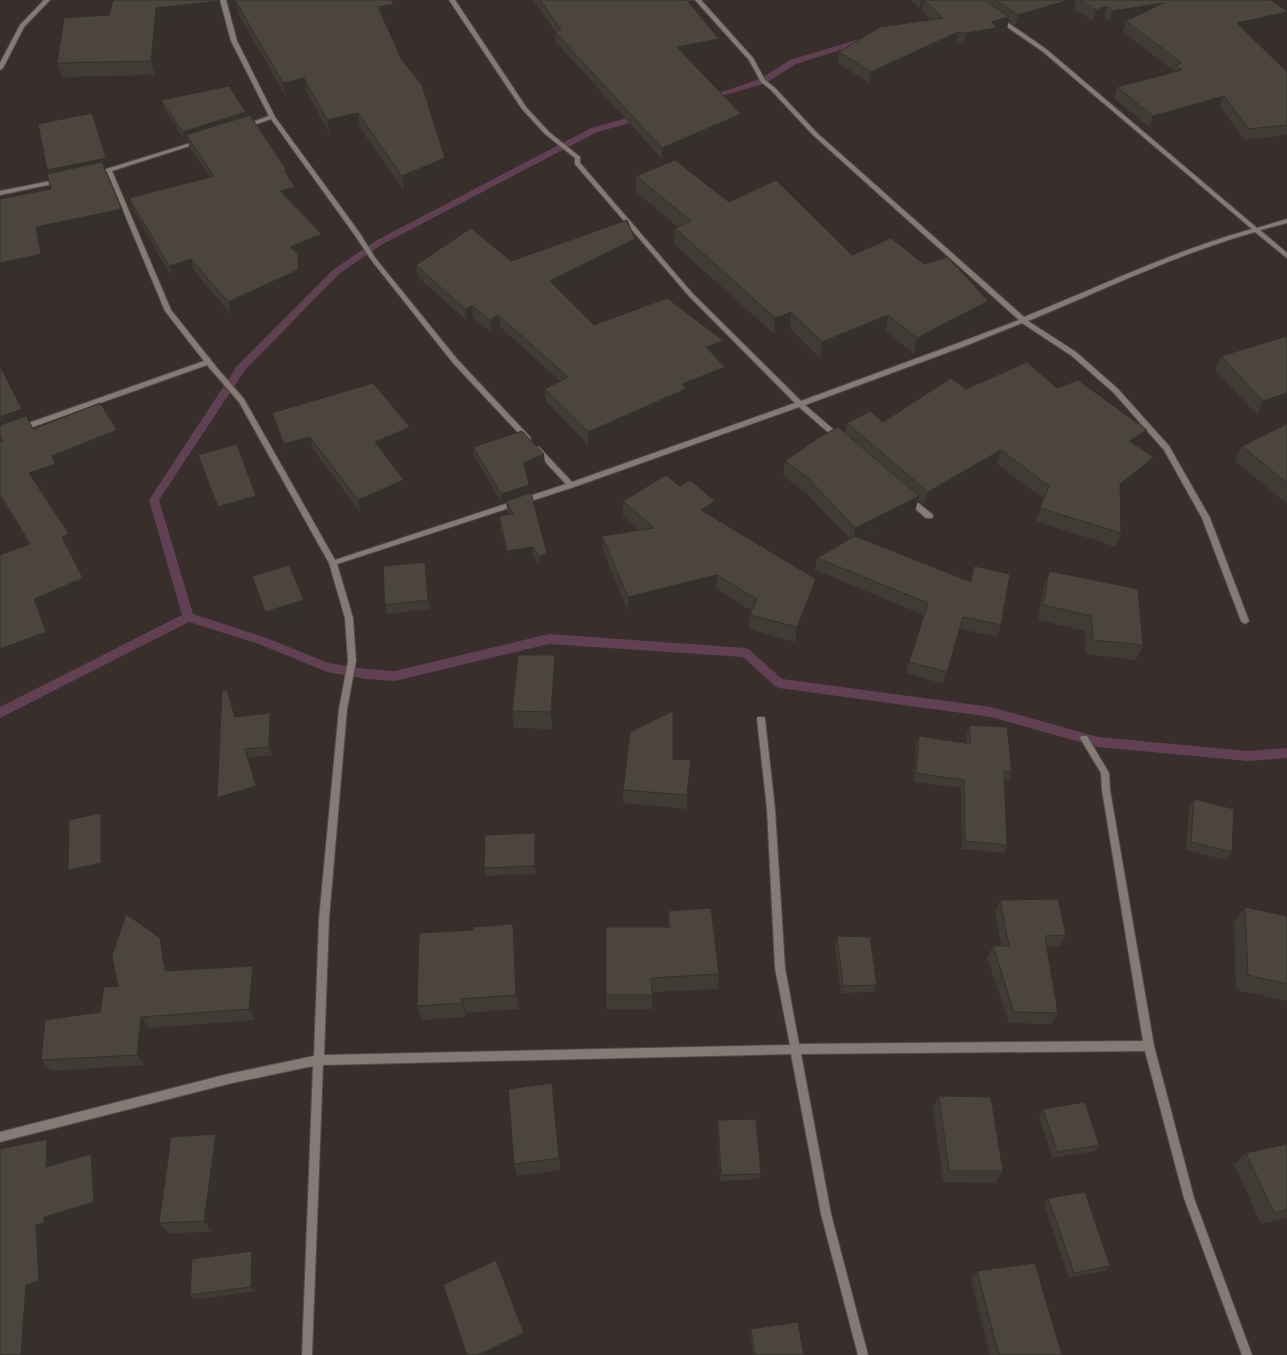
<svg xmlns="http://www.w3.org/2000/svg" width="1287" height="1355" font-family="Manrope,sans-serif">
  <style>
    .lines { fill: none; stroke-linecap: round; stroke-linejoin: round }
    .stream { fill: #624053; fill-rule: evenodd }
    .minor-casing { stroke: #544c49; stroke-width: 2 }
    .minor { fill: #857a75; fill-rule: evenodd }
    .wall { fill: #413b35 }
    .shaded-wall { fill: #35302b }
    .building { fill: #4c453e; stroke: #35302b }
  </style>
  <rect width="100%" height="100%" fill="#382e2b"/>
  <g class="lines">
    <g class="stream">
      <path d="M867,37L874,39L796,64L766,83L708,100L704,98L760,79L790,60Z"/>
      <path d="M642,114L645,115V119L597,132L383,244L340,273L245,370L159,500L193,614L267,638L328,663L366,669L395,671L549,634L746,648L750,650L782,679L991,707L1098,737L1248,751L1287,748V758L1248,761L1098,747L991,717L779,688L775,686L743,657L549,644L395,681L366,679L327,672L259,644L189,622L0,718V707L182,615L149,500L237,366L334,269L377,240L591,128Z"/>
    </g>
    <defs>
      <g id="minor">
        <path d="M44,0H50L24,27L3,68L0,70V63L20,25Z"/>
        <path d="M220,0H226L237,41L275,117L359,232L376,259L457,359L530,437L531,439L530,441H526L453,363L372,261L354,234L271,119L248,127H244V125L269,116L231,41Z"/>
        <path d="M449,0H455L526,107L549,132L580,157V163L693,294L801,401L961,342L1019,320L813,135L771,90L761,82L749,60L695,0H701L753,58L765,80L775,88L817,133L1024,317C1099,287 1173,251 1252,229L1042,51L997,20V18H1001L1046,49L1257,228L1287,219V223L1260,230L1287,253V258L1255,232C1177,254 1103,290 1028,321L1076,352L1118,389L1169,446L1210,518L1249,621L1245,624L1241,621L1202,518L1164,450L1114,393L1072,356L1022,323L965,346L805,405L841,436L842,438L841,440H837L799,407L574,487L337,564L353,618L356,661L347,709L329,919L324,1055L790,1045L775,968L767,809L757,719L758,717H764L765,719L775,809L785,968L799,1044L1143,1041L1102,790L1101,773L1080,738L1081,736H1087L1109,773L1110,790L1154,1046L1194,1198L1252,1355H1242L1184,1198L1145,1051L801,1054L831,1214L868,1355H858L821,1214L791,1054L323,1065L312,1355H302L313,1066L228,1084L0,1142V1132L228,1074L314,1056L319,919L339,709L348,661L345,618L329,563L239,402L207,365L24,430H22L19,428L20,426L204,361L165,311L107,172H103V170L197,141L202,142L112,171L171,310L218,369L244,399L335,560L566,484L535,451L533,449L535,447H539L572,482L795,403L689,296L575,164V158L545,134L522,109Z"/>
        <path d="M60,179L63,181L62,182L0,195V191Z"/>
        <path d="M908,495L932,514L933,516L932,518H926L905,500L904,498L905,496Z"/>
      </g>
    </defs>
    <use href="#minor" class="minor-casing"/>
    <use href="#minor" class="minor"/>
  </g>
  <g class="wall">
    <path d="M219,0L222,15L160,22L155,75L62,77L57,63L109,15Z"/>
    <path d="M227,0H391L394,4L396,18L384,20L445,158L447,173L404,191L360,128L330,135L307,92L286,97L238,13H231Z"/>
    <path d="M533,0H694V1H688L719,39L718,50L686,56L741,124L662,159L555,41V31Z"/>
    <path d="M910,0H1270L1287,11V17L1285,23L1245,31L1287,72V135L1245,140L1220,107L1149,127L1114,98L1117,87L1174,72V71L1123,32L1126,21L1131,18L1109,22L1104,17L1093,21L1074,9L1015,26L1009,21L1007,28L997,31L995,39L964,44L956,43L869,83L838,63L839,52L931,19L922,11V9H920Z"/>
    <path d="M161,100L246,112L247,115L288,175L298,199L290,201L324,246L298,257L300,266V282L231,315L195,272L173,279L133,210L129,198L210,177L189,147L188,141L186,142L164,109Z"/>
    <path d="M636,176L729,202L852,255L924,264L988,301L985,317L914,354L886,331L820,358L790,328L774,334L674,244L675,228L678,227L636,192Z"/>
    <path d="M635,239V251L558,289L594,325L723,353L714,356L724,380L686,395V401L588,445L546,401L545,389L560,381L500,327L491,332L473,318L467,321L418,277L416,265L511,261Z"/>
    <path d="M1221,356L1287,405L1257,415L1215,370Z"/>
    <path d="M1057,388L1141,444L1138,446L1154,457L1149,471L1120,493L1121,533L1116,547L1036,521L1044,499L997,464L924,505L918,500L915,511L860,539L970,582L974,566L1001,625L998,637L960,629L943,684L906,673L909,662L924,615L815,570L817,558L850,539L805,492L783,476L785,461L845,433L847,423L883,422L966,389Z"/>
    <path d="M272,413L410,427L412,439L382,452L406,491L360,512L313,449L287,456L276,425Z"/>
    <path d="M26,416L33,429L117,430L121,442L58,467L61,475L36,484L69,534L74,545L68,548L88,589L40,610L52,643L0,662L29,544L0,496V442L3,441Z"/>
    <path d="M1287,424V504L1235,461L1242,446Z"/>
    <path d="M473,447L545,464L526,472L529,485L530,493L547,553L548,562L540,566L533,556L508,560L500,526L499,516L509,515L507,510L506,502L502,503L474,456Z"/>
    <path d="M623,501L714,516L713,517L813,593L795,642L749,629L750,615L752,611L716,589L628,612L603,551L602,536L639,530L623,516Z"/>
    <path d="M427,571L430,609L387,614L385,605Z"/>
    <path d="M1049,571L1143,645L1136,660L1086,654L1085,631L1038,620L1044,586Z"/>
    <path d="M557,673L552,729L514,728L512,711Z"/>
    <path d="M227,690L231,699L236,717L273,722L272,755L249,758L260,795L221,807Z"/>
    <path d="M969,725L1012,772L1009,780H1004L1007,845L1004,853L962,849L961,788L914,782L916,744L919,736L967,743L966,733Z"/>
    <path d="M673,759L691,760L687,809L623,803V790Z"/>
    <path d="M1194,799L1232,852L1226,860L1186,850L1189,807Z"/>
    <path d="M535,833L536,842V874L486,876L484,868Z"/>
    <path d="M1000,900L1066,935L1060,947H1047L1058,1013L1051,1024L1009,1023L987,958L993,946H1001L995,912Z"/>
    <path d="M1245,907L1287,916V1001L1236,990L1234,922Z"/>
    <path d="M668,911L719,974L718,989L652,992V1009H606V995L668,927Z"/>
    <path d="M473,930L516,938L519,1009L466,1013V1017L422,1020L417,1006Z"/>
    <path d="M837,936L877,985L874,992L841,993L835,944Z"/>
    <path d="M167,950L171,971L259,978L256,1020L149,1028L145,1065L51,1071L41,1060L100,1012L118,986Z"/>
    <path d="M552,1083L561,1170L517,1176L514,1164Z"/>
    <path d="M939,1096L1003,1171L996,1183L943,1182L933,1108Z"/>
    <path d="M1043,1109L1099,1145L1095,1151L1052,1158L1039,1115Z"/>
    <path d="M718,1120L761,1174L760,1179L720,1181L717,1126Z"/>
    <path d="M1287,1144V1218L1261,1224L1234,1164L1246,1153Z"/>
    <path d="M225,1146L213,1232L169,1233L159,1223Z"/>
    <path d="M1048,1198L1110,1266L1105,1271L1069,1278L1044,1204Z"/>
    <path d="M257,1256L256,1291L195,1300L190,1295Z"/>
    <path d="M977,1271L1062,1355H990L971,1279Z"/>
    <path d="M751,1329L804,1355H753L750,1333Z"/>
  </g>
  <g class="shaded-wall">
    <path d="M219,0L222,15L160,22L155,75L151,61L156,8Z"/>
    <path d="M228,0H235L238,13H231Z"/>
    <path d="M921,0H928H924L922,9H920Z"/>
    <path d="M1069,0H1076L1074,9L1015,26L1018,15Z"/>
    <path d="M1164,3L1160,14L1109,22L1112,11Z"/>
    <path d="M394,4L396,18L380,21L378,7Z"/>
    <path d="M1107,6L1104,17L1093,21L1096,10Z"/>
    <path d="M1287,12V17L1285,23L1233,34L1237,23Z"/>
    <path d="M1009,17L1007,28L997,31L995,39L964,44L966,33L992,22Z"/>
    <path d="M958,32L956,43L869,83L871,72Z"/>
    <path d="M719,39L718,50L677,58V47Z"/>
    <path d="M304,78L307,92L286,97L283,83Z"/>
    <path d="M1224,96L1220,107L1149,127L1153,116Z"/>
    <path d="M246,112L249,121L186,135L188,141L186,142L183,132Z"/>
    <path d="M92,113L109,167L50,179L47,170Z"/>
    <path d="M358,113L360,128L330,135L327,120Z"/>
    <path d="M741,114V124L662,159V148Z"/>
    <path d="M445,158L447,173L404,191L402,176Z"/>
    <path d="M295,187L298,199L283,203L280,191Z"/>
    <path d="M122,209L126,220L40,239L46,266L1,275L4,286L0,287V263L36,227Z"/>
    <path d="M322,234L324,246L298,257L300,266V282L231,315L228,302L290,247Z"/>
    <path d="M635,239V251L551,293L550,281Z"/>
    <path d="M191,259L195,272L173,279L169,266Z"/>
    <path d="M988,301L985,317L914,354L917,338Z"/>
    <path d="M472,306L473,318L467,321L465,309Z"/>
    <path d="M791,312L790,328L774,334L775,318Z"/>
    <path d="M498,315L500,327L491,332L490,320Z"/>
    <path d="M888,315L886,331L820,358L822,342Z"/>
    <path d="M0,326L6,347L0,348Z"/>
    <path d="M724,341L723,353L705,360L706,347Z"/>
    <path d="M725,367L724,380L686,395V401L588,445V432L682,384Z"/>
    <path d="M1287,393V405L1257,415L1263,401Z"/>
    <path d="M22,409L28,421L0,430V417Z"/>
    <path d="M410,427L412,439L377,454L375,442Z"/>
    <path d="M117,430L121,442L58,467L61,475L34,484L29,473L52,456Z"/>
    <path d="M1147,430L1141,444L1124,454L1129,441Z"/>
    <path d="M310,437L313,449L287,456L284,444Z"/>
    <path d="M1001,450L997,464L924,505L928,492Z"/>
    <path d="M544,454L545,464L524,473V463Z"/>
    <path d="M1154,457L1149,471L1114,498L1120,484Z"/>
    <path d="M404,480L406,491L360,512L358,500Z"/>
    <path d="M529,485L530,494L502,503L501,494Z"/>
    <path d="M256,496L259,506L222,517L218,507Z"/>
    <path d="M919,496L915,511L853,542L855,528Z"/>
    <path d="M715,501L714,516L700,525L701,510Z"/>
    <path d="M69,534L74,545L68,548L62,537Z"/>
    <path d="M533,547V556L508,560L507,551Z"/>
    <path d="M547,553L548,562L540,566L539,557Z"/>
    <path d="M425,562L427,571L430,609L428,600Z"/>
    <path d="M717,575L716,589L628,612V597Z"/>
    <path d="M83,578L88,589L40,610L52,643L0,662V649L34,599Z"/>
    <path d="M816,579L813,593L795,642L797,627Z"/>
    <path d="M304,600L309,618L271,630L265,612Z"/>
    <path d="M555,655L557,673L552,729L551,712Z"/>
    <path d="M227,690L231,699L239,726L235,717Z"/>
    <path d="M270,713L273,722L272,755L269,747Z"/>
    <path d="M245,749L249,758L260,795L221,807L217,798Z"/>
    <path d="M691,760L690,774L687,809V795Z"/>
    <path d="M101,813L106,822V871L73,878L68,870Z"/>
    <path d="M535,833L536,842V874L535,866Z"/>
    <path d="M0,916L3,928L0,929Z"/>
    <path d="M513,924L516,938L519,1009L516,995Z"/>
    <path d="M160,938L167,950L173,983L165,971Z"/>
    <path d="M253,966L259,978L256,1020L249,1009Z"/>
    <path d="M462,999L466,1013V1017L462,1003Z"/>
    <path d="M141,1017L149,1028L145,1065L137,1055Z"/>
    <path d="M552,1083L554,1096L561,1170L559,1158Z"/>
    <path d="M216,1134L225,1146L213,1232L204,1221Z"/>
    <path d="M47,1139L57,1149L56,1177L46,1167Z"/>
    <path d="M91,1154L101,1164L104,1212L55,1226L54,1232L47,1234L50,1289L37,1293L34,1355H21L26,1285L36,1225L44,1217Z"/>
    <path d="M252,1251L257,1256L256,1291L251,1287Z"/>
    <path d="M524,1333L526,1342L499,1355H478Z"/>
  </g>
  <g class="building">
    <path d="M113,0H219V1L156,8L151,61L57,63L64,18L109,15Z"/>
    <path d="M235,0H391L394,4L378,7L402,60L422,85L445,158L402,176L358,113L327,120L304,78L283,83Z"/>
    <path d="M540,0H687L719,39L677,47L741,114L662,148L554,31L561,30Z"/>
    <path d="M924,0H985L1009,17L992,22L997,28L966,33L958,32L871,72L839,52L880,27L943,18Z"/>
    <path d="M996,0H1069L1018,15Z"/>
    <path d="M1080,0H1270L1287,11V12L1237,23L1287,72V125L1249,129L1224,96L1153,116L1117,87L1182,70L1176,65L1182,63L1126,21L1164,3L1112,11L1107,6L1096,10Z"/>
    <path d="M229,86L246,112L183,132L161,100Z"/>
    <path d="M92,113L106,158L47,170L38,124Z"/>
    <path d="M250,115L286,169L284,170L295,187L280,191L322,234L290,247L298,254V270L228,302L191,259L169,266L129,198L214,176L186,135Z"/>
    <path d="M675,160L729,202L776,180L852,255L891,238L924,264L948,257L988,301L917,338L888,315L822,342L791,312L775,318L675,228L691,221L636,176Z"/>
    <path d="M102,162L122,209L36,227L41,254L0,263V199L51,189L47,174Z"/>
    <path d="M627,220L635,239L550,281L594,325L667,298L724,341L706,347L725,367L682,384L686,389L588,432L545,389L568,377L498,315L490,320L472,306L465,309L416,265L471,228L511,261Z"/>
    <path d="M1287,336V393L1263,401L1221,356Z"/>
    <path d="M1027,362L1057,388L1078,380L1147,430L1129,441L1154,457L1120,484L1121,533L1040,508L1049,486L1001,450L928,492L847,423L870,411L883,422L951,378L966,389Z"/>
    <path d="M0,366L22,409L0,417Z"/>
    <path d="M373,383L410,427L375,442L404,480L358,500L310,437L284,444L272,413Z"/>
    <path d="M100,403L117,430L52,456L55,464L29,473L69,534L62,537L83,578L34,599L46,632L0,649V555L30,544L0,494V442L3,441L0,436V425L26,416L33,429Z"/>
    <path d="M1287,424V483L1242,446Z"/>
    <path d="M838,427L919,496L855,528L807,477L785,461L818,438Z"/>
    <path d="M522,431L544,454L524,463L529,485L501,494L473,447Z"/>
    <path d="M237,444L256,496L218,507L198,455Z"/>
    <path d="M666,475L680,486L690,480L715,501L701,510L816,579L797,627L750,615L757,599L717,575L628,597L602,536L654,528L623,501Z"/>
    <path d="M531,493L547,553L539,557L533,547L507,551L499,516L513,514L506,501Z"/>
    <path d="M855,536L971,582L974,566L1010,574L1001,625L963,617L947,672L909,662L928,603L817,558Z"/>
    <path d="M425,562L428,600L385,605L383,566Z"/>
    <path d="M289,565L304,600L265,612L252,576Z"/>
    <path d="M1049,571L1138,589L1143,645L1093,640L1091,616L1043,605Z"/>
    <path d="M518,655H555L551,712L512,711Z"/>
    <path d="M227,690L235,717L270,713L269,747L245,749L256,786L217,798L222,691Z"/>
    <path d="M673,711V759L691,760L687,795L623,790L630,732Z"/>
    <path d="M969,725L1007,727L1012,772L1004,771L1007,845L965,841L964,780L916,773L919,736L971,744Z"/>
    <path d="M1194,799L1234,809L1232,852L1191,842Z"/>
    <path d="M101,813V863L68,870L69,820Z"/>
    <path d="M535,833V866L484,868L485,835Z"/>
    <path d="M1058,899L1066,935L1045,936L1058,1013L1014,1012L993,946H1009L1000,900Z"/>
    <path d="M1245,907L1287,916V984L1248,975Z"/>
    <path d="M711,908L719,974L652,978V995H606V927H670L668,911Z"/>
    <path d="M126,914L160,938L165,971L253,966L249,1009L141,1017L137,1055L41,1060L45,1020L100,1012L104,987L118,986L112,956Z"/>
    <path d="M513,924L516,995L462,999V1003L417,1006L419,933L473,930V927Z"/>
    <path d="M837,936L870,937L877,985L843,986Z"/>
    <path d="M552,1083L559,1158L514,1164L508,1089Z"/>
    <path d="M939,1096L991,1097L1003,1171H949Z"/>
    <path d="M1085,1102L1099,1145L1057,1152L1043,1109Z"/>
    <path d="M756,1119L761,1174L721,1175L718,1120Z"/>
    <path d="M216,1134L204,1221L159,1223L171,1137Z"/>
    <path d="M47,1139L46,1167L91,1154L94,1202L44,1217V1223L36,1225L39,1281L26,1285L21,1355H0V1149Z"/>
    <path d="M1287,1144V1210L1274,1213L1246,1153Z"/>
    <path d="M1085,1192L1110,1266L1074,1273L1048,1198Z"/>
    <path d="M252,1251L251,1287L190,1295L192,1259Z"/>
    <path d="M496,1260L524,1333L478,1355H467L443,1285Z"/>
    <path d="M1035,1263L1062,1355H999L977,1271Z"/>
    <path d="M798,1322L804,1355H755L751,1329Z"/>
  </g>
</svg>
